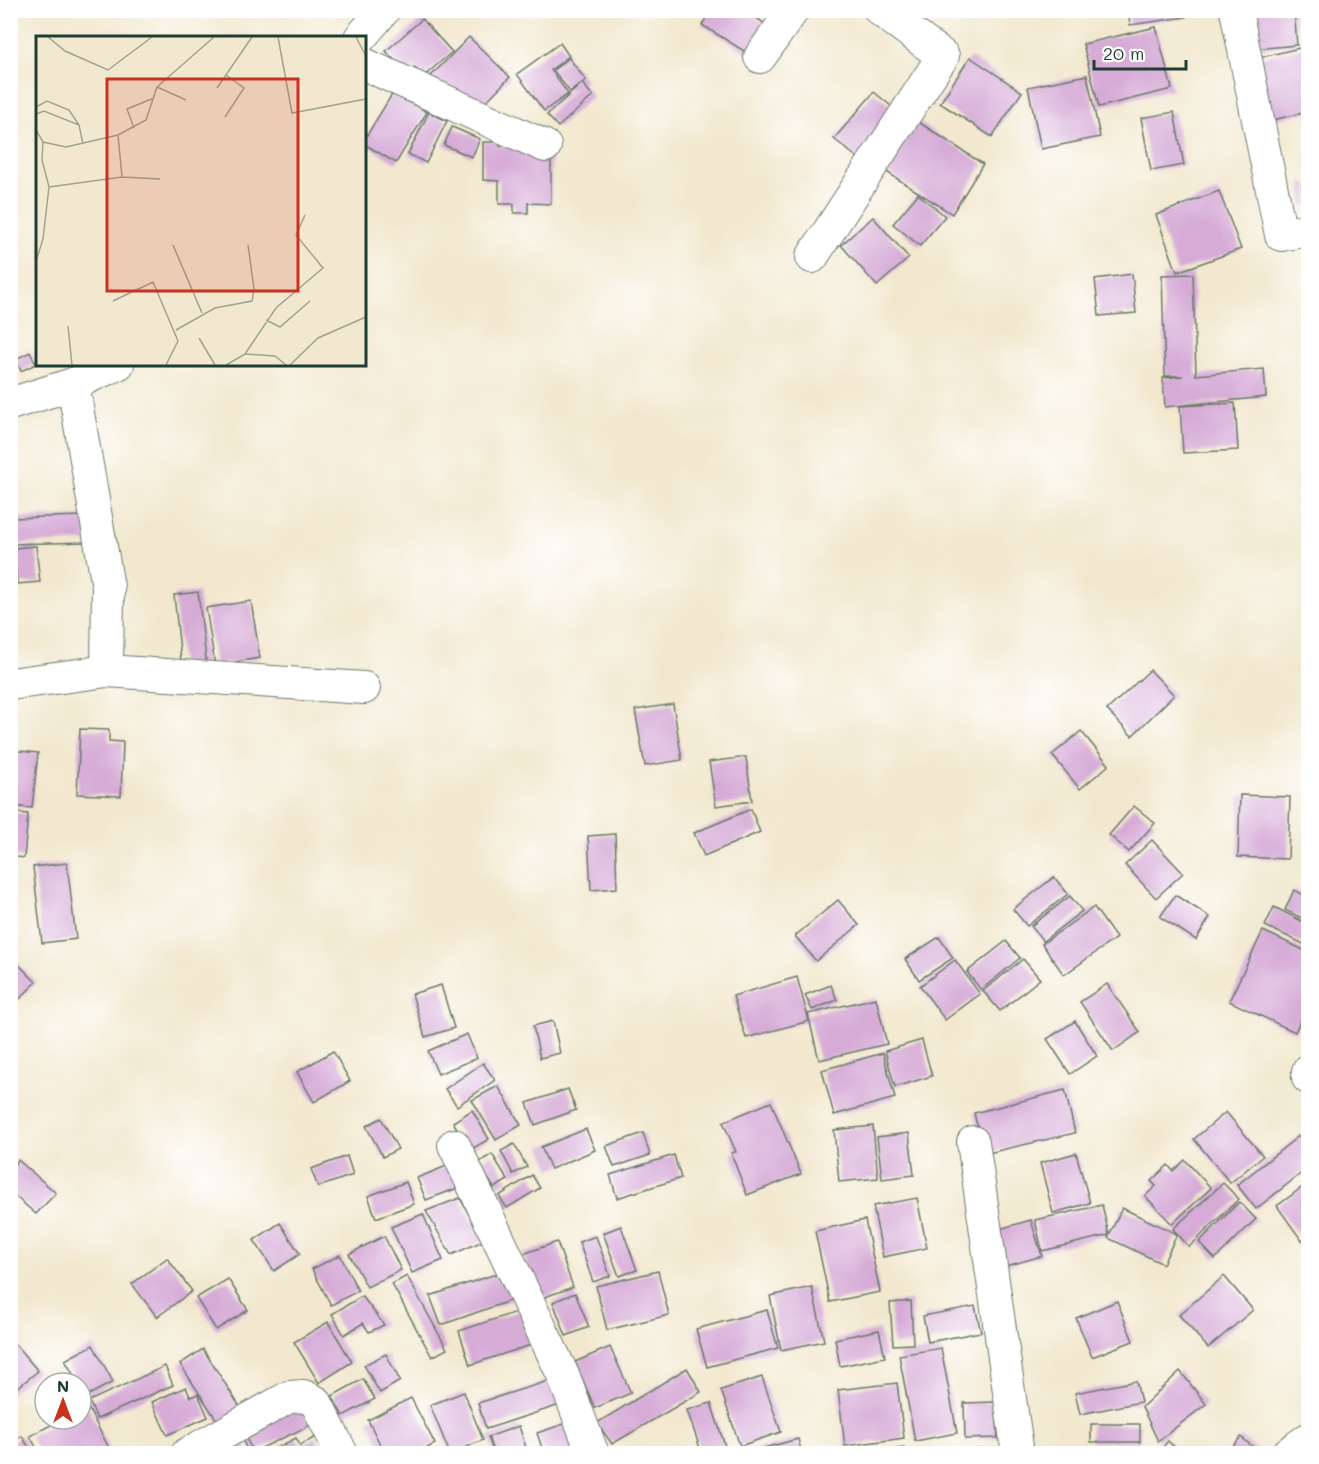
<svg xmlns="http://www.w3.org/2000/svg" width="1319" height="1464" font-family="Mali,sans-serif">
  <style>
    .building { fill: #d6acd7 }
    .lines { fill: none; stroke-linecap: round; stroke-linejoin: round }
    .minor-casing { stroke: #69796a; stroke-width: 34 }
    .minor { stroke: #fff; stroke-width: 32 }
    .inset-road { fill: none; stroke: #9ea491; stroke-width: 1.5 }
    .view { fill: #c8321e; fill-opacity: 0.15; stroke: #c8321e; stroke-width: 3 }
    .inset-edge { fill: none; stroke: #1f3d34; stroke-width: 3 }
  </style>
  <rect width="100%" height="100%" fill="#fff"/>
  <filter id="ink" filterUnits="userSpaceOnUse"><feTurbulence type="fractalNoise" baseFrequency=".0167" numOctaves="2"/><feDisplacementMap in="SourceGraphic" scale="12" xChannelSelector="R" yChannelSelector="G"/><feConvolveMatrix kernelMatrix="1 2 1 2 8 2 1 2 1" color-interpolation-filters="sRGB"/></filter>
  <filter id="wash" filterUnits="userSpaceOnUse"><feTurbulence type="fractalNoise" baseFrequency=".008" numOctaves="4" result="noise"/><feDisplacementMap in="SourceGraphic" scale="24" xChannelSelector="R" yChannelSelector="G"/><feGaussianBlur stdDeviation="1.35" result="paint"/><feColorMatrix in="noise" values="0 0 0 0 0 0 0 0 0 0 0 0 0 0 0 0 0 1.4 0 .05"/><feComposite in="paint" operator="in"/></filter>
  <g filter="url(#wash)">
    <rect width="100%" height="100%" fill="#f2e8cf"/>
    <g id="blocks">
      <g class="building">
        <path d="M711,10H744L770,27L752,56L702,25Z"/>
        <path d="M1128,10H1186V17L1130,25Z"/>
        <path d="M1241,10H1294L1297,45L1245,50Z"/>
        <path d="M422,19L452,52L423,77L414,67L406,73L386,51Z"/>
        <path d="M1156,27L1172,89L1099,107L1083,44Z"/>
        <path d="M469,37L510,77L468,120L427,80Z"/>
        <path d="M560,43L569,56L551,70L568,94L544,111L517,74Z"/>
        <path d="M1308,46V112L1268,121L1254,59Z"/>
        <path d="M970,57L1022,92L992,137L940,103Z"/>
        <path d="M569,58L586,80L570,92L553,70Z"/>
        <path d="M1087,75L1100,137L1041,149L1028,87Z"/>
        <path d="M582,83L593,96L558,127L547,115Z"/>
        <path d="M394,91L427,112L396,163L364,144V140Z"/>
        <path d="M874,92L908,120L869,167L834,139Z"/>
        <path d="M429,112L447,121L426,163L408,154Z"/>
        <path d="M1174,112L1184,165L1151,171L1141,118Z"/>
        <path d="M917,121L983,164L952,214L885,171Z"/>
        <path d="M452,127L480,139L472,157L444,145Z"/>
        <path d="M483,142H500V146L551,147V204L528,203V213H514V204H499V181L483,180Z"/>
        <path d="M1308,183V206H1303L1302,184Z"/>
        <path d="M1219,191L1241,249L1177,272L1156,215Z"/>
        <path d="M918,194L945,216L920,246L893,224Z"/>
        <path d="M873,217L909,258L877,286L841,245Z"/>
        <path d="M1132,274L1136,313L1099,316L1095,279Z"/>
        <path d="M1193,274L1196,375L1264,369L1266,397L1165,407L1163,378L1183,376H1165L1162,275Z"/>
        <path d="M30,352L36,364L21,371L16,359Z"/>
        <path d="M1235,403L1238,450L1183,453L1180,406Z"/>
        <path d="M86,516L87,542L11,544L10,518Z"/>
        <path d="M36,546L40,582L17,584L14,548Z"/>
        <path d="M198,592L208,676L183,679L174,595Z"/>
        <path d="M251,601L260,658L215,665L206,608Z"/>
        <path d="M1150,670L1174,695L1132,736L1107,710Z"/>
        <path d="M673,704L682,760L645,766L635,710Z"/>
        <path d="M80,729L109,730V741L123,742L121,796L77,794Z"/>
        <path d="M1081,731L1109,765L1080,789L1052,755Z"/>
        <path d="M10,750L38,753L32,808L10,806Z"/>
        <path d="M746,757L752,801L716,806L709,762Z"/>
        <path d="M1240,795L1290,797L1288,859L1238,857Z"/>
        <path d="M1134,806L1155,823L1129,852L1109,835Z"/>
        <path d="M751,809L760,832L704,856L694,833Z"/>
        <path d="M10,812L28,814L24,858L10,856Z"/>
        <path d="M615,834L617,888L591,890L588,836Z"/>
        <path d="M1152,840L1183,873L1156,898L1125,865Z"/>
        <path d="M67,863L76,939L42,943L33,867Z"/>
        <path d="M1054,877L1068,894L1027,926L1013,909Z"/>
        <path d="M1294,890L1308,897V921L1285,910Z"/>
        <path d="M1175,895L1210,917L1196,940L1160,917Z"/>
        <path d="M1070,896L1082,911L1043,941L1031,926Z"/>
        <path d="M838,900L859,925L816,961L795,936Z"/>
        <path d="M1094,907L1116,938L1064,975L1042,944Z"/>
        <path d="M1274,907L1308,924V946L1265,926Z"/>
        <path d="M1263,931L1308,952V1004L1295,1032L1229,1001Z"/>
        <path d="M939,937L953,958L919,980L905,959Z"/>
        <path d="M1006,941L1020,958L981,990L967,972Z"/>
        <path d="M1023,959L1040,979L1000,1011L983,991Z"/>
        <path d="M955,960L980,994L945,1020L920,986Z"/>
        <path d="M16,962L36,982L16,1003L10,997V967Z"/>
        <path d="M797,977L809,1021L746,1038L733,996Z"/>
        <path d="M1107,984L1140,1032L1113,1051L1080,1002Z"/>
        <path d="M441,985L454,1028L425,1037L412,994Z"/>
        <path d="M831,985L837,1000L812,1010L805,995Z"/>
        <path d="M876,998L887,1044L819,1060L808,1014Z"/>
        <path d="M553,1021L560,1053L540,1058L533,1026Z"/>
        <path d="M1075,1021L1097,1056L1070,1074L1047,1039Z"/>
        <path d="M467,1034L477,1058L438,1074L428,1051Z"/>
        <path d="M922,1040L932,1076L895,1087L885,1051Z"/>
        <path d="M333,1051L350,1081L314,1102L297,1072Z"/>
        <path d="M883,1053L895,1098L834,1115L822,1070Z"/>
        <path d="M483,1063L495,1080L457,1106L445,1089Z"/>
        <path d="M498,1086L521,1125L496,1140L472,1100Z"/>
        <path d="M568,1089L576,1110L535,1125L527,1103Z"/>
        <path d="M1065,1090L1075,1133L984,1154L974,1113Z"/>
        <path d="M771,1102L801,1174L747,1195L731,1153L736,1152L723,1122Z"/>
        <path d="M472,1110L489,1139L470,1150L453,1122Z"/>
        <path d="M1226,1112L1263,1156L1230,1183L1194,1139Z"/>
        <path d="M381,1118L398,1149L383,1157L366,1126Z"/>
        <path d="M873,1126L878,1178L839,1182L834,1130Z"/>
        <path d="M586,1129L595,1150L551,1169L541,1147Z"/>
        <path d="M1306,1130L1308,1133V1168L1256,1209L1237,1185Z"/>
        <path d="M643,1133L650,1155L614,1167L606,1146Z"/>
        <path d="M909,1133L914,1175L882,1179L877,1137Z"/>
        <path d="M514,1144L527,1167L513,1174L501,1151Z"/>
        <path d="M1076,1153L1090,1203L1053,1213L1040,1163Z"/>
        <path d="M492,1154L508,1180L494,1188L478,1163Z"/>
        <path d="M674,1155L681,1178L617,1198L610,1175Z"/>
        <path d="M347,1156L353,1175L318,1187L311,1169Z"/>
        <path d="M18,1160L56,1193L36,1214L10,1192V1169Z"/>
        <path d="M1185,1160L1211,1188L1172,1224L1145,1196L1156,1186L1151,1181L1168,1165L1173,1171Z"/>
        <path d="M454,1163L463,1186L426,1200L417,1178Z"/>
        <path d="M532,1175L540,1188L507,1208L499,1196Z"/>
        <path d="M406,1182L414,1204L376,1218L368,1196Z"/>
        <path d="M1223,1183L1239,1199L1189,1247L1173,1229Z"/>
        <path d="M1308,1183V1236L1302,1241L1277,1206Z"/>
        <path d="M460,1198L483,1241L451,1255L426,1211Z"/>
        <path d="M917,1198L927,1248L883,1257L873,1206Z"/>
        <path d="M1239,1202L1256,1219L1215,1259L1199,1242Z"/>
        <path d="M1102,1205L1109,1235L1042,1251L1035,1220Z"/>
        <path d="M1122,1208L1177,1234L1163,1264L1108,1238Z"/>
        <path d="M423,1214L443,1260L412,1273L391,1227Z"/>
        <path d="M865,1220L880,1292L830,1302L815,1231Z"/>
        <path d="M1031,1220L1042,1256L1006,1266L996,1230Z"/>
        <path d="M280,1223L300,1254L274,1271L254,1240Z"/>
        <path d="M621,1226L637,1270L619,1276L603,1233Z"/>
        <path d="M384,1236L401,1270L367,1287L349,1254Z"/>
        <path d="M596,1236L610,1276L593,1282L579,1242Z"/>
        <path d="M557,1242L573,1287L539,1299L523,1254Z"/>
        <path d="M340,1255L358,1291L331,1305L312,1269Z"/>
        <path d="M167,1258L192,1291L157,1317L132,1284Z"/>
        <path d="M505,1271L515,1299L441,1325L430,1296Z"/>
        <path d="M658,1271L669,1315L607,1330L596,1286Z"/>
        <path d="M407,1276L447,1349L432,1357L392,1284Z"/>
        <path d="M1224,1276L1253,1310L1208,1348L1179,1315Z"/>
        <path d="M228,1279L248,1310L216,1330L196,1298Z"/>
        <path d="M812,1287L824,1341L781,1350L770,1296Z"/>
        <path d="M575,1293L589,1327L566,1336L553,1302Z"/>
        <path d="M362,1296L384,1325L369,1332L363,1323L344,1335L332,1314Z"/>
        <path d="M911,1301L913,1344L893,1345L890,1303Z"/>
        <path d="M1117,1301L1133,1341L1092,1357L1076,1318Z"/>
        <path d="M975,1306L981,1332L928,1342L923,1316Z"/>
        <path d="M522,1310L534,1344L470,1365L459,1331Z"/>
        <path d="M767,1310L778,1348L707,1367L696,1329Z"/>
        <path d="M328,1322L352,1362L319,1383L294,1342Z"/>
        <path d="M879,1330L885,1357L840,1366L835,1339Z"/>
        <path d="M13,1342L38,1371L10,1394V1344Z"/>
        <path d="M93,1345L113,1382L85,1397L81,1389V1383H78L65,1360Z"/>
        <path d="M610,1347L631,1393L595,1408L575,1362Z"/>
        <path d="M941,1348L957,1433L915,1441L899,1355Z"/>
        <path d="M203,1349L242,1410L220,1425L180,1364Z"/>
        <path d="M386,1354L400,1381L380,1393L364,1365Z"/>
        <path d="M165,1366L173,1385L97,1419L89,1401Z"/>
        <path d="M687,1368L701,1392L612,1444L597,1423Z"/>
        <path d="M1180,1371L1206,1404L1158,1441L1142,1407Z"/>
        <path d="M762,1377L781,1432L740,1446L721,1390Z"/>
        <path d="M363,1379L375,1399L343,1416L332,1396Z"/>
        <path d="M555,1379L563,1404L486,1429L478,1403Z"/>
        <path d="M1136,1381L1141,1402L1080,1414L1075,1393Z"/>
        <path d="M897,1383L904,1438L845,1446L838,1390Z"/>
        <path d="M186,1387L190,1397L198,1394L208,1417L167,1435L152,1402Z"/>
        <path d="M464,1392L483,1440L450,1454L430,1405Z"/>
        <path d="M411,1398L435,1444L416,1454H385L368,1420Z"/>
        <path d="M996,1402L998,1438L965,1439L964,1403Z"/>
        <path d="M711,1403L726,1449L712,1454H702L687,1410Z"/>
        <path d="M302,1405L311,1425L253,1452L243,1432Z"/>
        <path d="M87,1406L109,1448L98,1454H40L30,1436L62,1419H81V1409Z"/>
        <path d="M573,1421L581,1454H544L537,1433Z"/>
        <rect x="1091" y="1424" width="49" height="18"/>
        <path d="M519,1426L528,1454H494L488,1437Z"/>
        <path d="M239,1432L249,1454H227L221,1441Z"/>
        <path d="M22,1436L33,1454H10V1443Z"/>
        <path d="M316,1437L324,1454H265L296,1438L300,1445Z"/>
        <path d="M1241,1437L1261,1454H1226Z"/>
        <path d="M798,1439L802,1454H745V1453Z"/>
        <path d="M1168,1441L1182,1454H1157Z"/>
        <path d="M904,1448L905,1454H878V1452Z"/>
        <path d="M1000,1448V1454H966V1450Z"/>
        <path d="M1086,1450L1125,1451V1454H1086Z"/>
      </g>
    </g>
  </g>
  <g filter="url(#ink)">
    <use href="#blocks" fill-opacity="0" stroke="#69796a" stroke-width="1.5"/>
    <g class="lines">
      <defs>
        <g id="minor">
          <path d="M1236,10L1281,235L1308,230"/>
          <path d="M360,38L384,10"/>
          <path d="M760,57L793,10"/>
          <path d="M364,64L545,146"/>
          <path d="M812,257L943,56L880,10"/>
          <path d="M73,384L108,587L107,671"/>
          <path d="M10,404L73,384L118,364"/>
          <path d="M10,684L107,671L364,688"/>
          <path d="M1308,1071V1078"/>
          <path d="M973,1142L1018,1454"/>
          <path d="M454,1145L563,1375L593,1454"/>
          <path d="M187,1454L289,1397L304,1396L316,1402L342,1454"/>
          <path d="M1287,1454L1308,1439"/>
        </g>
      </defs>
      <use href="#minor" class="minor-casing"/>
      <use href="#minor" class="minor"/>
    </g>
  </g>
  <g transform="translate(36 36)">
    <rect width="330" height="330" fill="#f2e8cf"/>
    <path class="inset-road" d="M12,1L29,15L72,34L116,1M242,1L256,77L330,63M320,1L330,20M181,52L216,1M150,64L121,51L178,1M0,71L11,65L33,74L43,89M0,78L8,75L43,89L47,108M189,81L208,52L190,39M98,92L91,73L118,62M0,94L7,106L30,111L82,99L110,84L121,51M82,99L86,141M13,151L86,141L124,143M137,209L166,277M0,225L7,203L13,151L6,124L7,106M77,265L117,246L142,305L130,329M230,284L244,291L274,265M32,290L36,329M140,294L179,272L216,265L218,253L212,209M163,302L179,329M209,318L240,272L287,232L260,199L269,179M190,329L209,318L239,320L250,329M254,329L282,302L330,281"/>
    <path class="view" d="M71,43H262V255H71Z"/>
    <rect width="330" height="330" class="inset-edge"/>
  </g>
  <rect width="1319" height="1464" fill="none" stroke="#fff" stroke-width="36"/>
  <g transform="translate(63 1401)"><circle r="28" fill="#ffffff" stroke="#a5b1ae" stroke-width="1.5"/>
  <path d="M0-4.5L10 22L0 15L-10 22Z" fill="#c8321e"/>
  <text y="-9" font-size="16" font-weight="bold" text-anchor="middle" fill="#1f3d34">N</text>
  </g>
  <path d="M1094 60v9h92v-9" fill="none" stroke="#1f3d34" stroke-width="3"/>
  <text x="1103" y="60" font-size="18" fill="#1f3d34" stroke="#ffffff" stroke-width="4.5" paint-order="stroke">20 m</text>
</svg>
